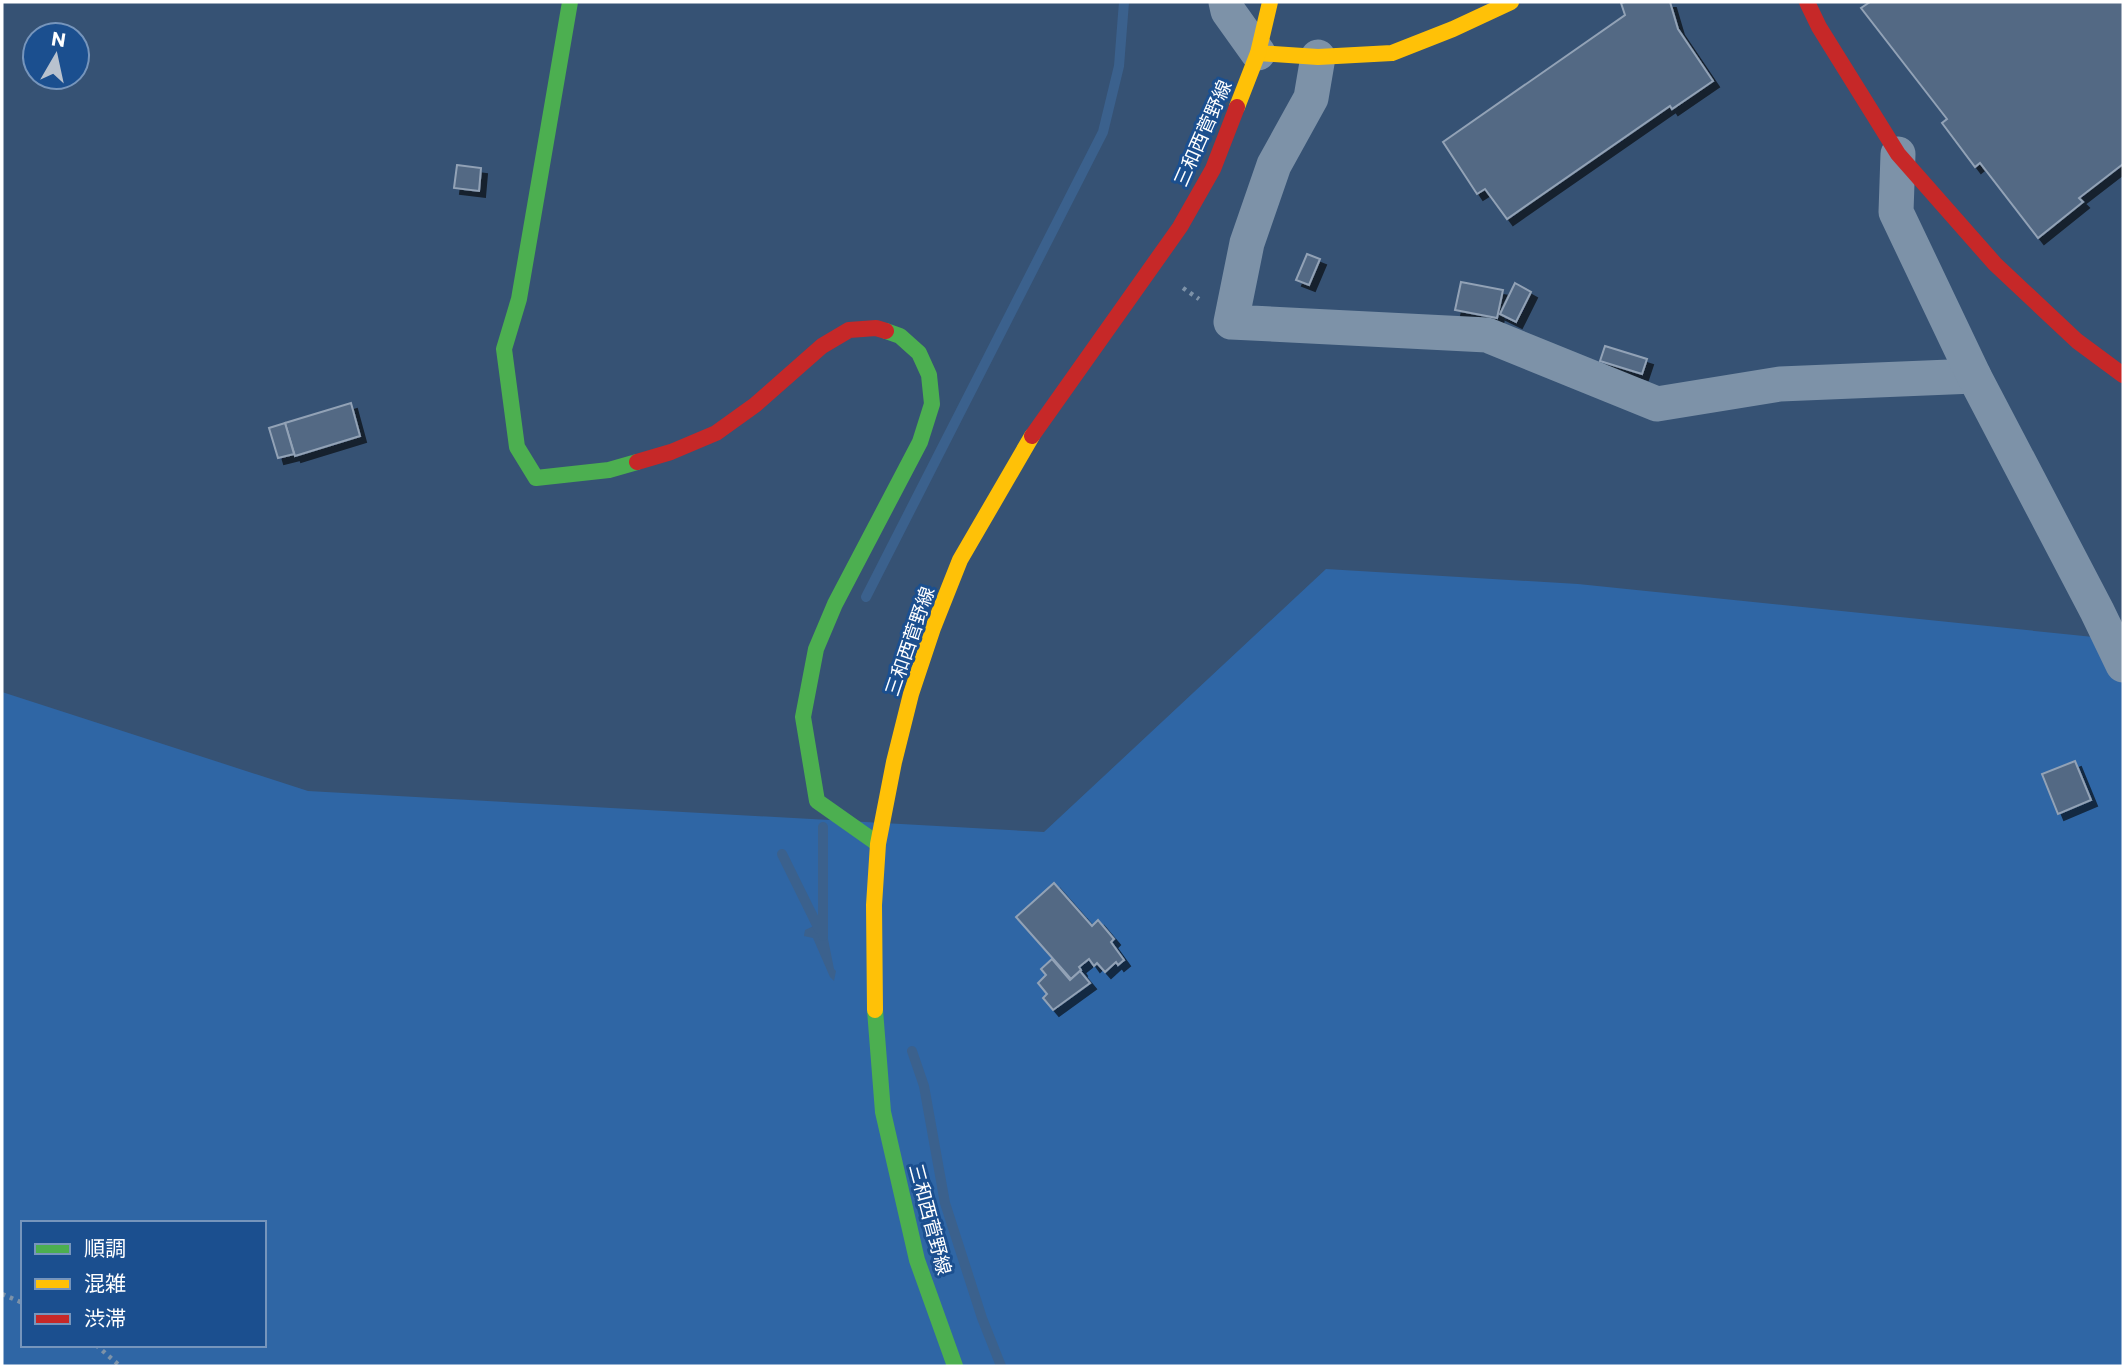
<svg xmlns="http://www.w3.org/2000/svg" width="2125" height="1368" font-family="Commissioner,'Noto Sans JP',sans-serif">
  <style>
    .green { fill: #2f66a5; fill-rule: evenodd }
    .water { fill: #3b618d }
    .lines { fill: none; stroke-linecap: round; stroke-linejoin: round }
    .stream { stroke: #3b618d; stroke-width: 10 }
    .building { fill: #526984; stroke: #92a2b6; stroke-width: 2; filter: url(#shadow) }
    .path { stroke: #7d92a8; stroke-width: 4.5; stroke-dasharray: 3.5 5; stroke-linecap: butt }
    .street { stroke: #7d92a8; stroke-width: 35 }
    .fast { stroke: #4caf50; stroke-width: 16 }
    .slow { stroke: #ffc107; stroke-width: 16 }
    .jam { stroke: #c62828; stroke-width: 16 }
    .labels { text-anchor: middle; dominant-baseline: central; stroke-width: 6; stroke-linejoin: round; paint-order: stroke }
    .street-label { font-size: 19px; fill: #fff; stroke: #1b4f8f }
  </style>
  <defs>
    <filter id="shadow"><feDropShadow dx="6" dy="6" stdDeviation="0" flood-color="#0009"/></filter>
  </defs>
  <rect width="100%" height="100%" fill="#365274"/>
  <path class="green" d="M1326,569L1578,584L2123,640V1366H2V692L308,791L1044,832ZM23,1223H264V1345H23Z"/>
  <path class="water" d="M818,924H825L834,969L836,971L834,981L830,977L813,938L804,936L805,930Z"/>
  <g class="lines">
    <g class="stream">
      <path d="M866,597L1103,132L1119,66L1124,2"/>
      <path d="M782,854L819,929"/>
      <path d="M823,936V827"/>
      <path d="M912,1051L924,1086L945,1203L982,1318L1001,1366"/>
    </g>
  </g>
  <g class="building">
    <path d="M1625,2H1670L1678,29L1713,81L1672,109L1670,106L1507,219L1485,189L1477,194L1443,142L1625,15L1621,3Z"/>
    <path d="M1870,2H2123V164L2079,198L2083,202L2038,238L1980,163L1975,167L1942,123L1947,119L1861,8Z"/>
    <path d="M457,165L481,168L479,191L454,188Z"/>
    <path d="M1307,254L1320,259L1309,285L1296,280Z"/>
    <path d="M1461,282L1503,290L1497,318L1455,310Z"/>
    <path d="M1515,283L1531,292L1516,322L1500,314Z"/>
    <path d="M1605,346L1647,359L1642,374L1600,361Z"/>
    <path d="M351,403L360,436L295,456L285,423Z"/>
    <path d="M285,423L294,454L278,458L269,428Z"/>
    <path d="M2075,761L2091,800L2058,814L2042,774Z"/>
    <path d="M1054,883L1092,926L1098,920L1114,939L1111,942L1124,960L1118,965L1116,962L1105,972L1097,963L1094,966L1089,959L1079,967L1081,970L1071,979L1016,917Z"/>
    <path d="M1052,959L1070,980L1080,971L1090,983L1053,1010L1043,998L1047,994L1038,983L1046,975L1041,969Z"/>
  </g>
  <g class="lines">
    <g class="path">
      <path d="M1183,288L1199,299"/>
      <path d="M2,1294L23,1303"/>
      <path d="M96,1345L120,1366"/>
    </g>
    <g class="street">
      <path d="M1226,2L1228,11L1258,53"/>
      <path d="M1318,57L1311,98L1274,165L1247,243L1231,322L1487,335L1657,404L1780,384L1974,376"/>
      <path d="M1898,154L1896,212L1974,376L2097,611L2123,665"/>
    </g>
    <g class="fast">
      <path d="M570,2L519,299L504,349L517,447L536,478L609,470L637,462"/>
      <path d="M878,844L817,801L803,717L816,649L835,604L920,442L932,404L929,375L919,353L900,336L886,331"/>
      <path d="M875,1010L883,1112L917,1260L955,1366"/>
    </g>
    <g class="slow">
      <path d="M1258,53L1318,57L1392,53L1453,29L1511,2"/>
      <path d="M1237,107L1258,53L1270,2"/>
      <path d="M875,1010L874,905L878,844L894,762L911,694L933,628L960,560L1032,436"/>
    </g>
    <g class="jam">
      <path d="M1807,2L1819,27L1898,154L1995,264L2077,341L2123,375"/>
      <path d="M1032,436L1180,227L1213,169L1237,107"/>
      <path d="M637,462L671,452L716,433L755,405L822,346L849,330L876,328L886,331"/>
    </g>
  </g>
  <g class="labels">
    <g class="street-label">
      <text transform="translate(1202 133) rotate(-66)">三和西菅野線</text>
      <text transform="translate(909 641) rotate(-71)">三和西菅野線</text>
      <text transform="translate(931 1219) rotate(75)">三和西菅野線</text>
    </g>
  </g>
  <rect width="2125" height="1368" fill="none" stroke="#ffffff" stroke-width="7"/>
  <rect x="21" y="1221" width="245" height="126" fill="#1b4f8f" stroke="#7695bc" stroke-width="2"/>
  <rect x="35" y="1244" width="35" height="10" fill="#4caf50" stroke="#7695bc" stroke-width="2"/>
  <text x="84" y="1256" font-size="21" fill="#ffffff">順調</text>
  <rect x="35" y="1279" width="35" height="10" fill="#ffc107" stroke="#7695bc" stroke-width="2"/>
  <text x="84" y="1291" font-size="21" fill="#ffffff">混雑</text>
  <rect x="35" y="1314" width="35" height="10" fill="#c62828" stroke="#7695bc" stroke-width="2"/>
  <text x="84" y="1326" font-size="21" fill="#ffffff">渋滞</text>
  <g transform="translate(56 56) rotate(9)"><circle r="33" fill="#1b4f8f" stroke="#7695bc" stroke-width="2"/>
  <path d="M0-5L12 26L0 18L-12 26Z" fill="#b9c2ce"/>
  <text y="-10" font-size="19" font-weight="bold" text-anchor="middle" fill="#ffffff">N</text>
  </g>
</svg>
